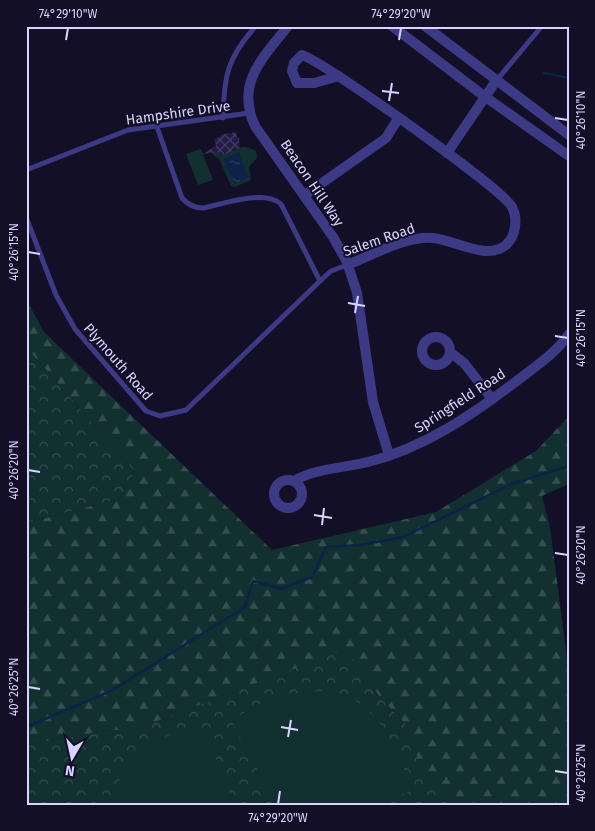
<svg xmlns="http://www.w3.org/2000/svg" width="595" height="831" font-family="'Fira Sans',sans-serif">
  <style>
    .forest { fill: url(#forest-firs) }
    .park { fill: url(#park-crowns) }
    .garden { fill: #12302f }
    .water { fill: url(#water-ripples) }
    .lines { fill: none; stroke-linecap: round; stroke-linejoin: round }
    .stream { stroke: #0c2248; stroke-width: 2.5 }
    .building { fill: url(#building-cross-hatch) }
    .service { stroke: #3d3a85; stroke-width: 5 }
    .minor { stroke: #3d3a85; stroke-width: 10 }
    .ticks { fill: none; stroke: #d9d4ff; stroke-width: 2 }
    .labels { text-anchor: middle; dominant-baseline: central; stroke-width: 4; stroke-linejoin: round; paint-order: stroke }
    .street-label { font-size: 14px; fill: #d9d4ff; stroke: #130f26 }
    .neatline { fill: none; stroke: #d9d4ff; stroke-width: 2 }
    .ticks-label { font-size: 12px; text-anchor: middle; fill: #d9d4ff }
  </style>
  <defs>
    <pattern id="forest-firs" width="22" height="20" patternUnits="userSpaceOnUse" patternTransform="scale(1.25)"><rect width="22" height="20" fill="#12302f"/><path d="M5 1l3.5 6h-7zM16 11l3.5 6h-7z" fill="#344d4e"/></pattern>
    <pattern id="park-crowns" width="20" height="18" patternUnits="userSpaceOnUse" patternTransform="scale(1.25)"><rect width="20" height="18" fill="#12302f"/><path d="M2 6a3 3 0 1 1 6 0M12 15a3 3 0 1 1 6 0" fill="none" stroke="#344d4e"/></pattern>
    <pattern id="water-ripples" width="26" height="14" patternUnits="userSpaceOnUse" patternTransform="scale(1.25)"><rect width="26" height="14" fill="#0c2248"/><path d="M2 4q2-2 4 0t4 0M15 11q2-2 4 0t4 0" fill="none" stroke="#2f4163"/></pattern>
    <pattern id="building-cross-hatch" width="8" height="8" patternUnits="userSpaceOnUse" patternTransform="scale(1.25)"><rect width="8" height="8" fill="#241b47"/><path d="M0 0l8 8M0 8l8-8" fill="none" stroke="#433b63"/></pattern>
  </defs>
  <rect width="100%" height="100%" fill="#130f26"/>
  <path class="forest" d="M26,299L44,332L272,550L436,512L536,451L569,416V484L542,496L550,527L569,674V805H455L422,773L407,726L378,695L345,650L134,730H111L26,745V523L118,499L135,472L26,347Z"/>
  <g class="park">
    <path d="M26,347L135,472L118,499L26,523Z"/>
    <path d="M345,649L378,695L407,726L423,773L455,805H26V745L111,730H134Z"/>
  </g>
  <g class="garden">
    <path d="M242,147H247L256,151L257,158L249,167L251,180L235,187L231,186L219,159L213,155V151L218,152L220,156Z"/>
    <path d="M201,149L213,180L198,185L186,154Z"/>
    <path d="M319,691C375,691 394,746 413,790L373,805H276L231,720L258,705L287,694Z"/>
    <path d="M204,729L234,805H107C115,780 142,749 165,737C176,732 192,731 204,729Z"/>
  </g>
  <path class="water" d="M240,152V156L248,177L235,184L223,159Z"/>
  <g class="lines">
    <g class="stream">
      <path d="M544,73L569,78"/>
      <path d="M26,727L111,691L245,607L253,581L281,589L312,577L326,547L360,545L403,537L514,483L569,466"/>
    </g>
  </g>
  <path class="building" d="M236,132L237,138H239L240,148L220,156L218,152L203,154L216,146L214,139L220,137V135Z"/>
  <g class="lines">
    <g class="service">
      <path d="M496,81L542,26"/>
      <path d="M223,118C224,76 227,58 256,26"/>
      <path d="M157,127L182,198C188,205 194,208 203,208C224,204 264,189 281,204L320,281"/>
      <path d="M26,170L128,130L249,113"/>
      <path d="M26,217L56,295L75,329L146,411L160,416L186,410L320,281L331,271L347,265"/>
    </g>
    <g class="minor">
      <path d="M288,26C263,58 235,83 255,126L333,237L347,262L357,293L373,402L389,455"/>
      <path d="M392,26L484,96L569,156"/>
      <path d="M425,26L569,135"/>
      <path d="M339,76L314,83H297L292,71L294,63L302,55C323,61 504,190 512,207C518,218 516,236 506,245C487,261 455,240 433,238C405,236 373,255 347,265"/>
      <path d="M447,153L496,81"/>
      <path d="M305,195L386,138L398,119"/>
      <circle cx="436" cy="351" r="14"/>
      <path d="M451,353L464,363L492,399"/>
      <circle cx="288" cy="494" r="14"/>
      <path d="M294,481C316,468 344,468 368,462C424,448 472,415 518,380C536,366 556,353 569,334"/>
    </g>
  </g>
  <path class="ticks" d="M66,40L68,28M399,40L401,28M382,91L399,93M389,101L392,83M555,118L568,120M28,252L40,254M348,303L365,306M355,313L358,296M555,336L568,338M28,470L40,472M314,515L332,518M322,525L324,508M555,553L568,555M28,687L40,689M281,727L298,730M288,737L291,720M555,771L568,773M278,804L280,791"/>
  <g class="labels">
    <g class="street-label">
      <text transform="translate(178 113) rotate(-8)">Hampshire Drive</text>
      <text transform="translate(312 183) rotate(56)">Beacon Hill Way</text>
      <text transform="translate(379 240) rotate(-19)">Salem Road</text>
      <text transform="translate(118 362) rotate(49)">Plymouth Road</text>
      <text transform="translate(460 401) rotate(-33)">Springfield Road</text>
    </g>
  </g>
  <rect width="595" height="831" fill="none" stroke="#130f26" stroke-width="55"/>
  <g transform="translate(72 758) rotate(189)" stroke="#130f26" stroke-width="4" paint-order="stroke">
  <path d="M0-4L9 19L0 12L-9 19Z" fill="#d9d4ff"/>
  <text y="-8" font-size="14" font-weight="bold" text-anchor="middle" fill="#d9d4ff">N</text>
  </g>
  <rect x="28" y="28" width="540" height="776" class="neatline"/>
  <g class="ticks-label">
    <text x="68" y="18">74°29'10"W</text>
    <text x="401" y="18">74°29'20"W</text>
    <text transform="translate(581 120) rotate(-90)" y="4">40°26'10"N</text>
    <text transform="translate(14 252) rotate(-90)" y="4">40°26'15"N</text>
    <text transform="translate(581 338) rotate(-90)" y="4">40°26'15"N</text>
    <text transform="translate(14 470) rotate(-90)" y="4">40°26'20"N</text>
    <text transform="translate(581 555) rotate(-90)" y="4">40°26'20"N</text>
    <text transform="translate(14 687) rotate(-90)" y="4">40°26'25"N</text>
    <text transform="translate(581 773) rotate(-90)" y="4">40°26'25"N</text>
    <text x="278" y="822">74°29'20"W</text>
  </g>
</svg>
